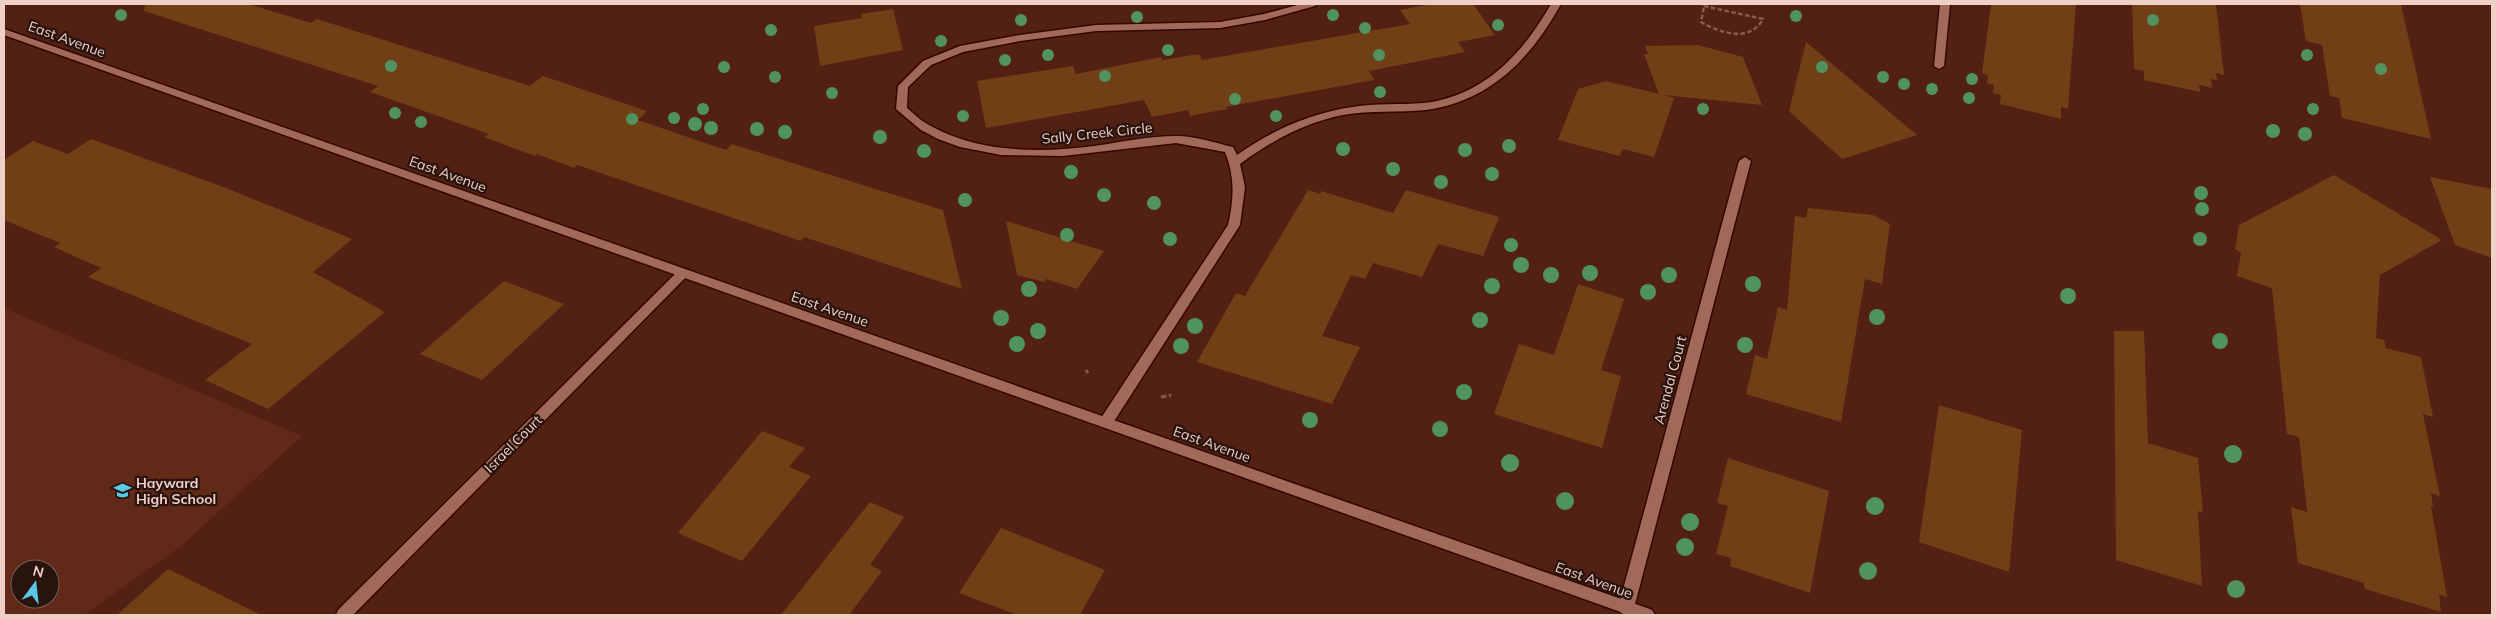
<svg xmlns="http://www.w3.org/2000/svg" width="2496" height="619" font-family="Mulish,sans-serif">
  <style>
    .built { fill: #612918; fill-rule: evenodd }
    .building { fill: #703f15 }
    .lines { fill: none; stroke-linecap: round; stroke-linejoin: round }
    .service-casing { stroke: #350700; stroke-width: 3 }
    .minor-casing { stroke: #350700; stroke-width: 3 }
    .tertiary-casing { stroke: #350700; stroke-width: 3 }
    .path-far1 { stroke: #865b4e; stroke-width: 2.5; stroke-dasharray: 4.5 2.5; stroke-linecap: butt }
    .path { stroke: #865b4e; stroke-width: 3; stroke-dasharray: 5.5 2.5; stroke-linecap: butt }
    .service { fill: #a16959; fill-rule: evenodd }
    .minor { fill: #a16959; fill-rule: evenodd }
    .tertiary { fill: #a16959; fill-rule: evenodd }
    .tree { fill: #519360 }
    .labels { text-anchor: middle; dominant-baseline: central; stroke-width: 4.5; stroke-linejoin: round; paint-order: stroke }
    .street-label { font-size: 14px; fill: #efcfc6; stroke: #29130d }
    .poi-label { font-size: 14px; font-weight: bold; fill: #efcfc6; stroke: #29130d; text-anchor: start }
  </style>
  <rect width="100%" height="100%" fill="#522113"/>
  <path class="built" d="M4,308L187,387L302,436L180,547L84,615H4ZM20,569H50V599H20Z"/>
  <g class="building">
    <path d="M145,4H248L311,23L317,19L530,86L543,76L647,111L638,120L726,150L732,144L943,210L962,289L804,237L801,241L577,165L574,168L537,154L535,156L484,137L489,134L370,92L378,86L144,11Z"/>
    <path d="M1431,4H1473L1495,35L1458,42L1465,52L1369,71L1374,80L1226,107L1227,109L1190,116L1188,110L1152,117L1144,100L986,128L977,81L1073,66L1076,74L1161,57L1162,60L1199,54L1202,60L1300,43L1410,24L1400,10Z"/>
    <path d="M2019,4H2076L2068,109L2061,107V119L2000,104L2001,95L1993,93L1994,85L1987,83L1988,75L1982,73L1991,5Z"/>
    <path d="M2132,4H2216L2224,75L2216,73L2217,80L2211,79L2212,88L2199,85L2200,92L2144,80V71L2134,69Z"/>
    <path d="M2300,4H2401L2431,139L2342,118L2339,98L2330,96L2322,45L2306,41Z"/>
    <path d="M893,9L903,50L820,66L814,26L862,18L861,14Z"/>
    <path d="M1806,42L1917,135L1842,159L1789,111Z"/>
    <path d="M1698,45L1743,57L1762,105L1664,95L1674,98L1654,157L1623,149L1620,156L1558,140L1578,89L1606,81L1659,94L1644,54H1648L1645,46Z"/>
    <path d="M91,139L221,186L352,239L313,272L385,312L268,409L205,380L252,344L88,277L101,268L54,247L60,243L4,220V160L33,141L68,154Z"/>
    <path d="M2334,175L2442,240L2380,275L2376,338L2384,340L2386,348L2421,357L2433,417L2423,414L2440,496L2431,493L2433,506H2431L2447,597L2439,594L2441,612L2365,589L2364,583L2298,563L2291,507L2307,512L2299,437L2287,434L2272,288L2237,276L2241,253L2235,249L2239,225Z"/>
    <path d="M2430,177L2492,189V258L2455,245Z"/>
    <path d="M1308,190L1320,194L1321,191L1393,213L1406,190L1499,217L1483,256L1438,244L1422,277L1373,263L1365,279L1351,275L1322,336L1360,347L1332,404L1197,362L1236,293L1245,296Z"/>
    <path d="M1808,208L1873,215L1890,224L1882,284L1865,279L1841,422L1746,394L1755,355L1767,359L1778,307L1787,310L1795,216L1806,218Z"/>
    <path d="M1006,221L1104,251L1077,289L1046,279L1044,282L1017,275Z"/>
    <path d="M504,281L564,304L482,380L420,354Z"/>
    <path d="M1578,284L1624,299L1601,370L1621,376L1602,448L1494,414L1519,344L1554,355Z"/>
    <path d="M2114,331H2144L2148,443L2198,458L2203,513L2198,511L2202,586L2116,560Z"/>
    <path d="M1939,405L2022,430L2009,572L1919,542Z"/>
    <path d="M762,431L805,448L789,467L811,476L742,561L678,533Z"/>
    <path d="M1728,458L1829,491L1810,593L1730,566L1731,558L1716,554L1728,506L1717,503Z"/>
    <path d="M870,502L904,517L870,565L882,571L849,615H781Z"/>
    <path d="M1001,528L1105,570L1080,615H1017L959,593Z"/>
    <path d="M168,569L261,615H117Z"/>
  </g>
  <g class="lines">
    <defs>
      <path id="service" d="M1940,4H1950L1944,66L1939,69L1934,66Z"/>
      <g id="minor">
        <path d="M1301,4H1316L1315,6L1265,20L1220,28L1096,31L1020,41L963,52L931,65L908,87L907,108C914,114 922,122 931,126C979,153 1041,153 1094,146C1122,142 1149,136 1177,136C1196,136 1215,143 1233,147L1237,155C1270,131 1311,113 1352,107C1376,103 1400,105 1424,103C1484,96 1523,53 1551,4H1561C1531,58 1491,101 1426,110C1399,113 1370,110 1343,115C1306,122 1271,141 1240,164L1245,187L1240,225L1111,426H1101L1099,422L1101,418L1228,225C1234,199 1235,177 1225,152L1176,143L1063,156L1001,155L960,147L938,139L921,130L896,109L898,86L923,61L960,46L1020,35L1096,25L1220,22L1264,14Z"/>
        <path d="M1745,157L1751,161L1634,608L1631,613L1626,615L1621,613L1618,608L1739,161Z"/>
        <path d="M683,269L689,273L687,276L353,615H336L338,610L679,270Z"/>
      </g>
      <path id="tertiary" d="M4,29L1647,608L1652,610L1655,615H1629L4,35Z"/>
    </defs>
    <use href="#service" class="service-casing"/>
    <use href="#minor" class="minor-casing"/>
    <use href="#tertiary" class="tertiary-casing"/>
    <g class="path-far1">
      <path d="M1704,4V6"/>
      <path d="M1704,6L1763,19C1750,43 1720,33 1701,22Z"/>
    </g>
    <g class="path">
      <path d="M1086,370L1088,373"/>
      <path d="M1161,397L1171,395"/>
    </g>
    <use href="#service" class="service"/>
    <use href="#minor" class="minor"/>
    <use href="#tertiary" class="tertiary"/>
  </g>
  <g class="tree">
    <circle cx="121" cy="15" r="6"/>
    <circle cx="1333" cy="15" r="6"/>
    <circle cx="1796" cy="16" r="6"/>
    <circle cx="1137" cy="17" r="6"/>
    <circle cx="1021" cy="20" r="6"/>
    <circle cx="2153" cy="20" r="6"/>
    <circle cx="1498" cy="25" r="6"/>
    <circle cx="1365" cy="28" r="6"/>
    <circle cx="771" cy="30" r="6"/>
    <circle cx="941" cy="41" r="6"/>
    <circle cx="1168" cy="50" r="6"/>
    <circle cx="1048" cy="55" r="6"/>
    <circle cx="1379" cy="55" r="6"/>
    <circle cx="2307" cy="55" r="6"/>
    <circle cx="1005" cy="60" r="6"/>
    <circle cx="391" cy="66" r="6"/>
    <circle cx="724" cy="67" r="6"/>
    <circle cx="1822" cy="67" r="6"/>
    <circle cx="2381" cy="69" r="6"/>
    <circle cx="1105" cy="76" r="6"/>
    <circle cx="775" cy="77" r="6"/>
    <circle cx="1883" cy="77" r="6"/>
    <circle cx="1972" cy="79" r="6"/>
    <circle cx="1904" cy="84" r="6"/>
    <circle cx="1932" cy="89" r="6"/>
    <circle cx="1380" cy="92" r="6"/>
    <circle cx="832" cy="93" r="6"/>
    <circle cx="1969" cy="98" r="6"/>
    <circle cx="1235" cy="99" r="6"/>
    <circle cx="703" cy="109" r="6"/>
    <circle cx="1703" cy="109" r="6"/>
    <circle cx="2313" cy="109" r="6"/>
    <circle cx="395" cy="113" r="6"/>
    <circle cx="963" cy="116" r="6"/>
    <circle cx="1276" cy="116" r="6"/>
    <circle cx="674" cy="118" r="6"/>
    <circle cx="632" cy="119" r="6"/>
    <circle cx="421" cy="122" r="6"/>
    <circle cx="695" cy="124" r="7"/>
    <circle cx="711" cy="128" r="7"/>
    <circle cx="757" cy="129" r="7"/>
    <circle cx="2273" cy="131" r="7"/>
    <circle cx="785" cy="132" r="7"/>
    <circle cx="2305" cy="134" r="7"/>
    <circle cx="880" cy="137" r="7"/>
    <circle cx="1509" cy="146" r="7"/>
    <circle cx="1343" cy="149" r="7"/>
    <circle cx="1465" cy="150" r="7"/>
    <circle cx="924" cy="151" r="7"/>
    <circle cx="1393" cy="169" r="7"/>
    <circle cx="1071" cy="172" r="7"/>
    <circle cx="1492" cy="174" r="7"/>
    <circle cx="1441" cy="182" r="7"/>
    <circle cx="2201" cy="193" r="7"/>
    <circle cx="1104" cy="195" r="7"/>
    <circle cx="965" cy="200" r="7"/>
    <circle cx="1154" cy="203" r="7"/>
    <circle cx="2202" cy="209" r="7"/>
    <circle cx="1067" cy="235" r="7"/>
    <circle cx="1170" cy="239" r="7"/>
    <circle cx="2200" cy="239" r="7"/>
    <circle cx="1511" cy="245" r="7"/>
    <circle cx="1521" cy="265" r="8"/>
    <circle cx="1590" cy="273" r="8"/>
    <circle cx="1551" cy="275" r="8"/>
    <circle cx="1669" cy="275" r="8"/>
    <circle cx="1753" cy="284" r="8"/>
    <circle cx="1492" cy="286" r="8"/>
    <circle cx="1029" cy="289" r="8"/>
    <circle cx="1648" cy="292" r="8"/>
    <circle cx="2068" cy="296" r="8"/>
    <circle cx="1877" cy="317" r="8"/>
    <circle cx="1001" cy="318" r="8"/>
    <circle cx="1480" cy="320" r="8"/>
    <circle cx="1195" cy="326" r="8"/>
    <circle cx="1038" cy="331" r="8"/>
    <circle cx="2220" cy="341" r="8"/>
    <circle cx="1017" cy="344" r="8"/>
    <circle cx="1745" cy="345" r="8"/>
    <circle cx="1181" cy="346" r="8"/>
    <circle cx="1464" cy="392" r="8"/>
    <circle cx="1310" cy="420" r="8"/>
    <circle cx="1440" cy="429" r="8"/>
    <circle cx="2233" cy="454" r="9"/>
    <circle cx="1510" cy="463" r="9"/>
    <circle cx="1565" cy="501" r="9"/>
    <circle cx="1875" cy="506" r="9"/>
    <circle cx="1690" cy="522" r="9"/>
    <circle cx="1685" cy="547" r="9"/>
    <circle cx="1868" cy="571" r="9"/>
    <circle cx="2236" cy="589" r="9"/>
  </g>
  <defs>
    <symbol id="school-bare" viewBox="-9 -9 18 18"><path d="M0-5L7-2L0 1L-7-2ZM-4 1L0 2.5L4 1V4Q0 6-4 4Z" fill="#59c8e4" stroke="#29130d" stroke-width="2.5" paint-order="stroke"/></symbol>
  </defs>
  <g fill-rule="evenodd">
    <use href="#school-bare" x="110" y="478" width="25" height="25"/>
  </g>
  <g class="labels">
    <g class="street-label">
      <text transform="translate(67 39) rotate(20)">East Avenue</text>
      <text transform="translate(1097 133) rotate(-6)">Sally Creek Circle</text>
      <text transform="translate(448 174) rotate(20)">East Avenue</text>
      <text transform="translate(830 309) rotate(19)">East Avenue</text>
      <text transform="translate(1670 380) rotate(-75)">Arendal Court</text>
      <text transform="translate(513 444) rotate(-45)">Israel Court</text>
      <text transform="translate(1212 444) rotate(20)">East Avenue</text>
      <text transform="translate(1594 580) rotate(20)">East Avenue</text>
    </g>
    <g class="poi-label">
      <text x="136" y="483">Hayward<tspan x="136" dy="16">High School</tspan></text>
    </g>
  </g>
  <rect width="2496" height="619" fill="none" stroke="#efcfc6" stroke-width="10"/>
  <g transform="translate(35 584) rotate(15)"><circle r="24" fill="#29130d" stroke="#785e57"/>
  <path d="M0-4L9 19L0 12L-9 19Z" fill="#59c8e4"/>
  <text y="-8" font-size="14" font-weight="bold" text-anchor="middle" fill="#efcfc6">N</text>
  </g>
</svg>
